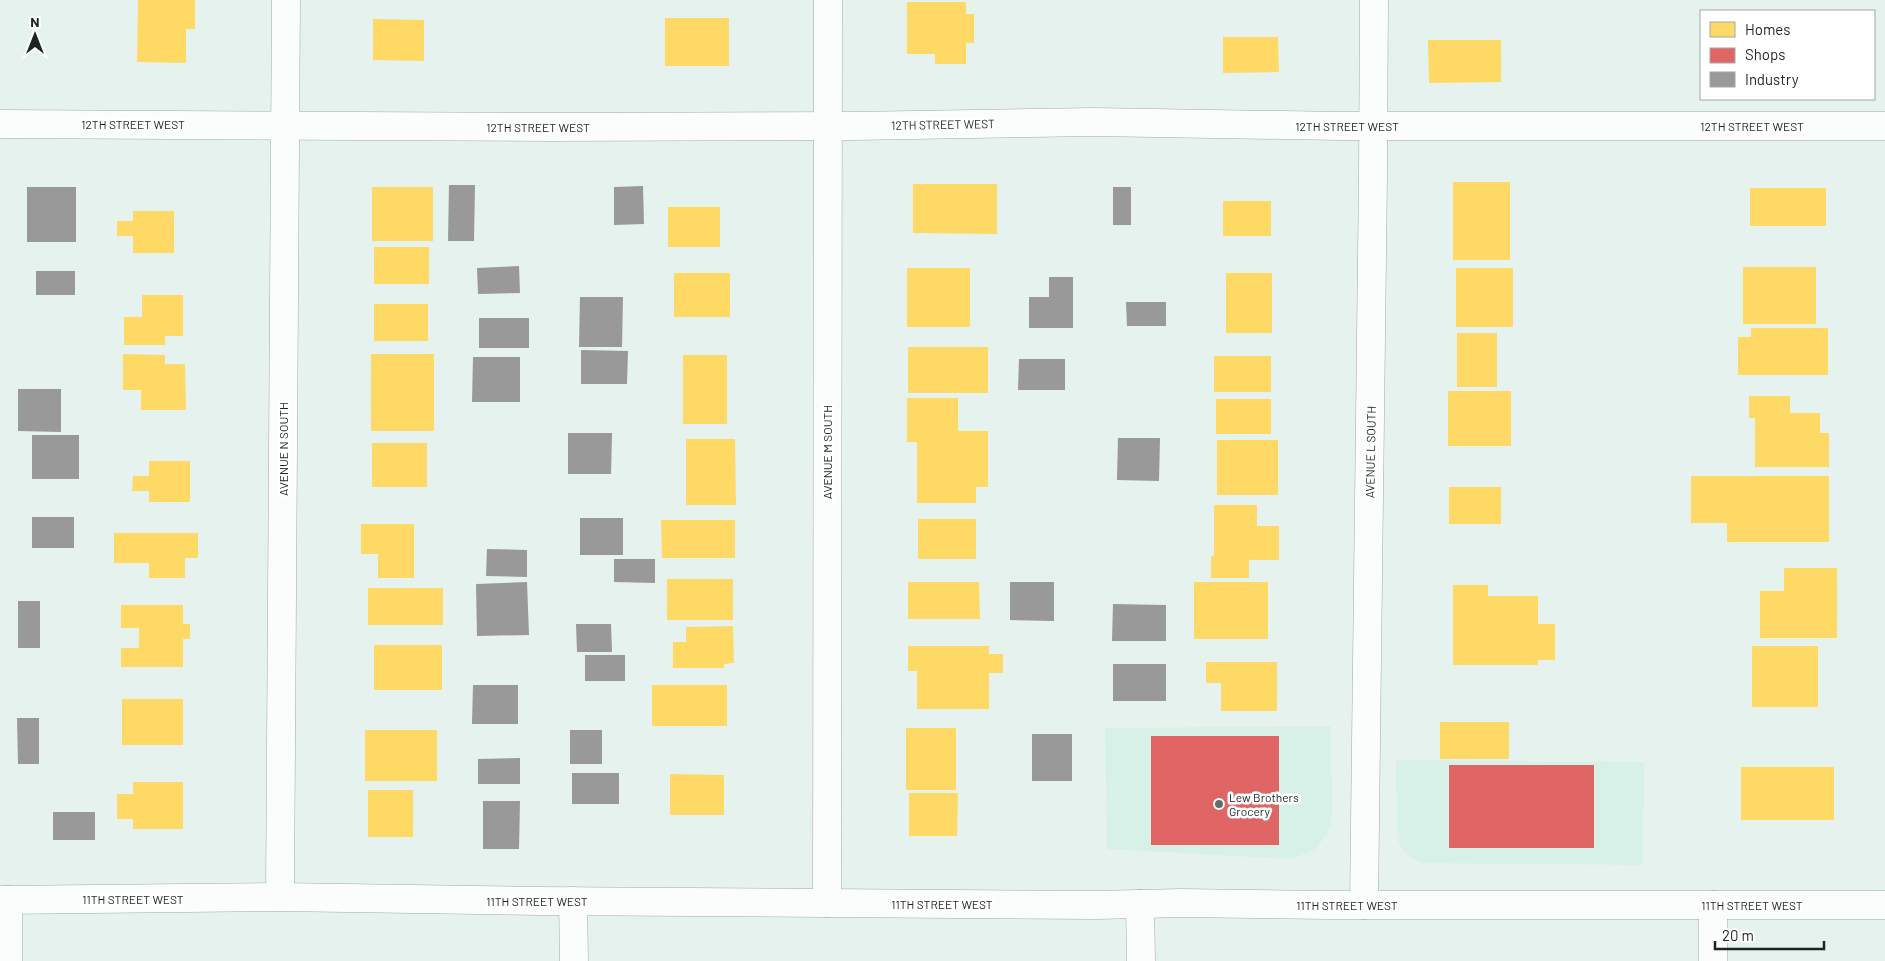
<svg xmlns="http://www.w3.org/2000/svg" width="1885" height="961" font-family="Barlow,sans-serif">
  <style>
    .built { fill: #d8f1e8 }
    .homes { fill: #ffd966 }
    .shops { fill: #e06666 }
    .industry { fill: #999 }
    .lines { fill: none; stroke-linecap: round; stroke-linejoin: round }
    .minor-casing { stroke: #a0aaa7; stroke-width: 29 }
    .tertiary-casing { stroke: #a0aaa7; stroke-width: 29 }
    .minor { stroke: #fbfdfc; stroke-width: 28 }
    .tertiary { stroke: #fbfdfc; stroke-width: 28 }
    .poi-dot { fill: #626d69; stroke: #fff; stroke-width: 2 }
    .labels { text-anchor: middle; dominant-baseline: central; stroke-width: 5; stroke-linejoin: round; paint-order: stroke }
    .street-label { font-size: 12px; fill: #1c2522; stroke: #fff }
    .poi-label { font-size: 12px; fill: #1c2522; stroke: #fff; text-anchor: start }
  </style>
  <rect width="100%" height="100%" fill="#e5f2ee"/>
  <g class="built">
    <path d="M1331,726L1332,818L1328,832L1315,850L1291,859L1107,849L1105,728Z"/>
    <path d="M1396,760L1644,762L1643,865L1421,863L1408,856L1399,844L1397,827Z"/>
  </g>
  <g class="homes">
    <path d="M138,0H195V29H186V63L137,62Z"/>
    <path d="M907,2H966V14H974V43H966V64H935V54H907Z"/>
    <rect x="665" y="18" width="64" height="48"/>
    <path d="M373,19L424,20V61L373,60Z"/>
    <path d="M1223,37H1278L1279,72L1223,73Z"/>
    <path d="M1428,40H1501V82L1429,83Z"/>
    <rect x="1453" y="182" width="57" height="78"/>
    <path d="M913,184H997V234L913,233Z"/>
    <rect x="372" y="187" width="61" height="54"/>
    <rect x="1750" y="188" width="76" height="38"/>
    <rect x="1223" y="201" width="48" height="35"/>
    <rect x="668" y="207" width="52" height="40"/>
    <path d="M133,211H174V253H133V236H117V221H133Z"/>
    <rect x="374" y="247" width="55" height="37"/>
    <rect x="1743" y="267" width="73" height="57"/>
    <rect x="907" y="268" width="63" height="59"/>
    <rect x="1456" y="268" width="57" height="59"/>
    <rect x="674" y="273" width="56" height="44"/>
    <rect x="1226" y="273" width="46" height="60"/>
    <path d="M142,295H183V336H165V345H124V317H142Z"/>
    <rect x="374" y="304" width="54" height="37"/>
    <path d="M1751,328H1828V375H1738V337H1751Z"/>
    <rect x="1457" y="333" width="40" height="54"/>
    <rect x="908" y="347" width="80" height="46"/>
    <path d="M123,354L165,355V364H185L186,410H141V390H123Z"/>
    <rect x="371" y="354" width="63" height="77"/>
    <rect x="683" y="355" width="44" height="69"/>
    <rect x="1214" y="356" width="57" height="36"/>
    <rect x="1448" y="391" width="63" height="55"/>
    <path d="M1749,396H1790V413H1820V433H1829V467H1755V418H1749Z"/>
    <path d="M907,398H958V431H988V487H976V503H917V442H907Z"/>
    <rect x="1216" y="399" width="55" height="35"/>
    <path d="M686,439H735L736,505H686Z"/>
    <rect x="1217" y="440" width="61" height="55"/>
    <rect x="372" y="443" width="55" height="44"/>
    <path d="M149,461H190V502H149V491H132L133,476H149Z"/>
    <path d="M1691,476H1829V542H1727V523H1691Z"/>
    <rect x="1449" y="487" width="52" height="37"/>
    <path d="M1214,505H1257V526H1279V560H1249V578H1211V556H1214Z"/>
    <rect x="918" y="519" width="58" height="40"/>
    <path d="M661,520H735V558H662Z"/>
    <path d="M361,524H414V578H378V554H361Z"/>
    <path d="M114,533H198V558H185V578H149V563H114Z"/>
    <path d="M1784,568H1837V638H1760V591H1784Z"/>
    <rect x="667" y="579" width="66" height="41"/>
    <path d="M908,582H979L980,619H908Z"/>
    <rect x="1194" y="582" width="74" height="57"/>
    <path d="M1453,585H1488V596H1538V624H1555V660H1538V665H1453Z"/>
    <rect x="368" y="588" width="75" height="37"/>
    <path d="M121,605H183V624H190V639H183V667H121V648H139V628H121Z"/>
    <path d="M733,626L734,663L724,664V668H673V642H686V627Z"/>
    <rect x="374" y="645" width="68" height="45"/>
    <path d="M908,646H989V654H1003V673H989V709H917V671H908Z"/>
    <rect x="1752" y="646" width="66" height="61"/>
    <path d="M1206,662H1277V711H1221V683H1206Z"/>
    <rect x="652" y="685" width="75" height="41"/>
    <rect x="122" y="699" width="61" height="46"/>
    <rect x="1440" y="722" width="69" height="37"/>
    <rect x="906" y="728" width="50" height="62"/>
    <rect x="365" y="730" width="72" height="51"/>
    <rect x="1741" y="767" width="93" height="53"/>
    <path d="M670,774L724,775V815H670Z"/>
    <path d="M133,782H183V829H133V819H117V794H133Z"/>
    <rect x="368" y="790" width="45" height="47"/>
    <path d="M909,793H958L957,836H909Z"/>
  </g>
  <g class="shops">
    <rect x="1151" y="736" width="128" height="109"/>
    <rect x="1449" y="765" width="145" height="83"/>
  </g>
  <g class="industry">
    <path d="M449,185H475L474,241H448Z"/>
    <path d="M643,186L644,224L614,225V187Z"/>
    <rect x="27" y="187" width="49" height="55"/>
    <rect x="1113" y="187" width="18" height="38"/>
    <path d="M519,266L520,293L478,294L477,268Z"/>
    <rect x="36" y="271" width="39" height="24"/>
    <path d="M1049,277H1073V328H1029V297H1049Z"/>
    <path d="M580,297H623L622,347H579Z"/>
    <path d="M1126,302H1166V326H1127Z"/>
    <rect x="479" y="318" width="50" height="30"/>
    <path d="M581,350L628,351L627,384H581Z"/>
    <path d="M473,357H520V402H472Z"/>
    <path d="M1019,359H1065V390H1018Z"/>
    <path d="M18,389H61V432L18,431Z"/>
    <path d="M568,433H612L611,474H568Z"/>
    <rect x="32" y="435" width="47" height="44"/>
    <path d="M1118,438H1160L1159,481L1117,480Z"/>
    <rect x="32" y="517" width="42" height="31"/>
    <rect x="580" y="518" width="43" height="37"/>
    <path d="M487,549L527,550V577L486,576Z"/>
    <path d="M614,559H655V583L614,582Z"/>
    <path d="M527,582L529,635L477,636L476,584Z"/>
    <path d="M1010,582H1054V621L1010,620Z"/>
    <rect x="18" y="601" width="22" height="47"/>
    <path d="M1113,604L1166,605V641H1112Z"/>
    <path d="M576,624H611L612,652H577Z"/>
    <rect x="585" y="655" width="40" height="26"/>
    <rect x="1113" y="664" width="53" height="37"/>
    <path d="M473,685H518V724H472Z"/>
    <path d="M17,718H39V764H18Z"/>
    <rect x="570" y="730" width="32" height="34"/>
    <rect x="1032" y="734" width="40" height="47"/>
    <path d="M520,758V784H478V759Z"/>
    <rect x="572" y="773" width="47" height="31"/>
    <path d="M483,801H520L519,849H483Z"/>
    <rect x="53" y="812" width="42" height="28"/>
  </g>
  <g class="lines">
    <defs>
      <g id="minor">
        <path d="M0,124L551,127L853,126L1094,122L1340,126H1885"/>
        <path d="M280,897L286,0"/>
        <path d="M8,900V961"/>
        <path d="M573,901L574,961"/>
        <path d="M827,903L828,0"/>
        <path d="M1140,904L1141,961"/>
        <path d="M1364,905L1373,175L1374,0"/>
        <path d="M1713,961V905"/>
      </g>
      <path id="tertiary" d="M0,900L280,897L538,901L1096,905L1182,903L1329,905H1885"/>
    </defs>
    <use href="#minor" class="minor-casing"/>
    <use href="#tertiary" class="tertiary-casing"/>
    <use href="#minor" class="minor"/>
    <use href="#tertiary" class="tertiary"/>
  </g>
  <circle class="poi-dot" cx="1219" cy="804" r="5"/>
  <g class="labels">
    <g class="street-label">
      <text x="133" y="124">12TH STREET WEST</text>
      <text transform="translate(943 124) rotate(-1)">12TH STREET WEST</text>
      <text x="1347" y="126">12TH STREET WEST</text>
      <text x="1752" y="126">12TH STREET WEST</text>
      <text x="538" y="127">12TH STREET WEST</text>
      <text transform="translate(283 449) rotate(-90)">AVENUE N SOUTH</text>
      <text transform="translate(827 452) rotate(-90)">AVENUE M SOUTH</text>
      <text transform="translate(1370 452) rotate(-89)">AVENUE L SOUTH</text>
      <text x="133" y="899">11TH STREET WEST</text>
      <text x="537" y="901">11TH STREET WEST</text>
      <text x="942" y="904">11TH STREET WEST</text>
      <text x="1347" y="905">11TH STREET WEST</text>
      <text x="1752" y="905">11TH STREET WEST</text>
    </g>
    <g class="poi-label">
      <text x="1229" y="797">Lew Brothers<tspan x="1229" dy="14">Grocery</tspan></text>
    </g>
  </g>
  <rect x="1700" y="10" width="175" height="90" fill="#ffffff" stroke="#a4a8a7"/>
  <rect x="1710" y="22" width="25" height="15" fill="#ffd966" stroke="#a4a8a7"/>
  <text x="1745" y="35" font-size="15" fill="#1c2522">Homes</text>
  <rect x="1710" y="48" width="25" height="15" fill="#e06666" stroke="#a4a8a7"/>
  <text x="1745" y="60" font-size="15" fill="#1c2522">Shops</text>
  <rect x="1710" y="72" width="25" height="15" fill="#999999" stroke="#a4a8a7"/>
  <text x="1745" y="85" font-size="15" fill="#1c2522">Industry</text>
  <g transform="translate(35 35)" stroke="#ffffff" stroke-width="4" paint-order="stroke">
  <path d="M0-4L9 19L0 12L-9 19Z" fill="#1c2522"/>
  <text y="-8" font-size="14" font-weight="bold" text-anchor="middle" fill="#1c2522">N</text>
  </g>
  <path d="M1715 941v8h109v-8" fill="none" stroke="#1c2522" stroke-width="2.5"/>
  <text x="1722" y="941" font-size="15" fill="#1c2522" stroke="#ffffff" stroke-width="4" paint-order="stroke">20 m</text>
</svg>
